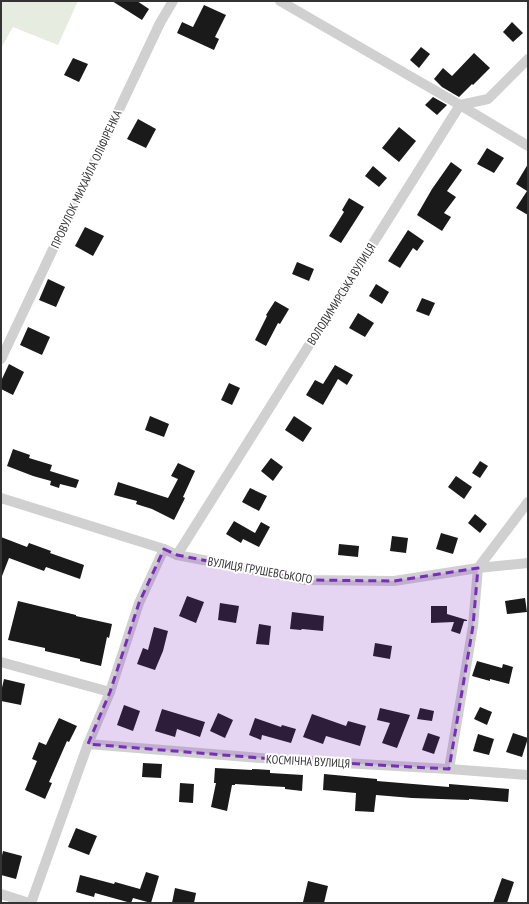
<svg xmlns="http://www.w3.org/2000/svg" width="529" height="904" font-family="'PT Sans Narrow',sans-serif">
  <style>
    .green { fill: #e6ecdf }
    .building { fill: #1a1a1a }
    .lines { fill: none; stroke-linecap: round; stroke-linejoin: round }
    .minor { stroke: #d0d0d0; stroke-width: 10 }
    .marked { fill: #7b2cbf; fill-opacity: 0.2; stroke: #7b2cbf; stroke-width: 3; stroke-dasharray: 8 5; stroke-linejoin: round }
    .labels { text-anchor: middle; dominant-baseline: central; stroke-width: 4; stroke-linejoin: round; paint-order: stroke }
    .street-label { font-size: 12px; fill: #333; stroke: #fff }
  </style>
  <rect width="100%" height="100%" fill="#fff"/>
  <path class="green" d="M1,1H78L58,45L13,27L1,48Z"/>
  <g class="building">
    <path d="M112,1H137L149,9L142,20Z"/>
    <path d="M204,5L226,15L215,37L219,39L214,50L177,33L182,22L193,27Z"/>
    <path d="M512,22L523,33L513,42L503,32Z"/>
    <path d="M421,47L430,54L419,68L410,60Z"/>
    <path d="M474,53L490,68L473,85L472,84L459,97L442,87L434,79L443,68L452,76Z"/>
    <path d="M73,58L88,64L79,82L64,75Z"/>
    <path d="M433,97L447,105L437,115L425,105Z"/>
    <path d="M138,119L156,129L146,148L127,139Z"/>
    <path d="M399,127L416,141L399,162L382,148Z"/>
    <path d="M487,148L504,158L494,173L477,164Z"/>
    <path d="M451,162L462,170L447,191L456,197L444,213L451,217L442,231L417,215L432,189Z"/>
    <path d="M528,164V215L516,208L527,191L516,184Z"/>
    <path d="M373,166L387,178L379,187L365,176Z"/>
    <path d="M349,198L364,207L341,243L329,236L344,212L342,210Z"/>
    <path d="M85,227L104,236L93,256L75,246Z"/>
    <path d="M408,230L424,241L417,251L413,248L400,268L388,261Z"/>
    <path d="M297,262L314,269L309,281L292,274Z"/>
    <path d="M48,279L65,287L56,307L39,300Z"/>
    <path d="M376,284L389,292L382,304L369,296Z"/>
    <path d="M422,298L435,303L429,316L416,311Z"/>
    <path d="M275,301L289,309L280,324L278,323L266,346L255,340L267,316L266,315Z"/>
    <path d="M358,313L374,323L365,337L349,328Z"/>
    <path d="M28,327L50,337L42,355L20,345Z"/>
    <path d="M9,364L24,372L13,395L1,389V381Z"/>
    <path d="M335,365L353,375L347,385L338,379L323,405L306,395L315,380L323,384Z"/>
    <path d="M229,383L240,388L232,405L221,400Z"/>
    <path d="M150,416L169,424L164,437L145,430Z"/>
    <path d="M294,416L312,428L303,442L285,430Z"/>
    <path d="M13,449L30,455L29,458L52,465L50,471L79,480L76,488L60,484L59,488L50,485L51,481L33,476L7,466Z"/>
    <path d="M271,458L283,467L273,481L261,471Z"/>
    <path d="M480,461L488,466L480,478L472,473Z"/>
    <path d="M178,463L195,471L183,497L185,498L174,520L152,509L136,504L137,501L114,495L118,482L168,498L178,479L171,476Z"/>
    <path d="M456,476L472,487L464,499L448,487Z"/>
    <path d="M250,488L267,496L259,511L242,502Z"/>
    <path d="M475,514L487,524L480,533L468,523Z"/>
    <path d="M234,521L255,533L261,522L270,527L259,547L243,539L241,543L226,534Z"/>
    <path d="M441,533L458,538L453,554L436,549Z"/>
    <path d="M392,536L408,538L406,553L390,551Z"/>
    <path d="M1,537L27,547L29,543L51,551L50,553L84,565L80,579L46,567L44,571L9,558L2,576H1Z"/>
    <path d="M339,544L359,546L358,557L338,555Z"/>
    <path d="M187,596L204,602L196,623L179,616Z"/>
    <path d="M525,598L527,612L507,614L505,601Z"/>
    <path d="M18,601L76,615V616L112,624L109,638L107,637L101,666L80,661V659L45,651V648L8,640Z"/>
    <path d="M220,603L239,606L236,623L218,620Z"/>
    <path d="M431,606H447V614L467,620V621H464L460,634L451,631L454,622L431,623Z"/>
    <path d="M292,612L324,616L323,631L302,629L301,630L290,629Z"/>
    <path d="M259,624L271,626L269,645L256,644Z"/>
    <path d="M154,627L168,631L163,651L155,670L137,664L143,648L148,650Z"/>
    <path d="M375,643L392,646L390,659L373,656Z"/>
    <path d="M477,661L502,668L503,664L513,667L509,684L490,679V681L472,676Z"/>
    <path d="M4,679L25,684L21,705L1,701V692Z"/>
    <path d="M124,705L140,711L133,731L117,725Z"/>
    <path d="M480,707L492,712L487,725L474,719Z"/>
    <path d="M380,708L410,715L397,748L382,743L390,723L377,720Z"/>
    <path d="M420,708L434,711L432,721L417,719Z"/>
    <path d="M162,709L205,722L200,737L177,729L175,737L155,731Z"/>
    <path d="M218,713L233,720L225,738L210,731Z"/>
    <path d="M312,714L346,726L348,721L366,726L360,746L326,736L323,744L303,737Z"/>
    <path d="M59,718L77,726L69,742L67,741L49,782L52,783L45,799L25,790L37,761L32,759L39,742L46,745Z"/>
    <path d="M255,718L281,727L282,725L296,729L291,743L262,735L261,740L249,735Z"/>
    <path d="M428,733L440,737L434,754L422,750Z"/>
    <path d="M513,733L528,738L522,757L506,752Z"/>
    <path d="M478,734L494,739L489,755L473,751Z"/>
    <path d="M143,763L162,764L161,778L142,777Z"/>
    <path d="M215,768L252,770V769L270,770V773L303,775L302,791L285,789V787L235,784V785H232L227,811L211,807L216,783H214Z"/>
    <path d="M324,774L377,779V781L449,787V784L509,789L508,802L469,799V800L412,798L376,795L374,812L355,811L356,793L323,790Z"/>
    <path d="M180,783L194,784L193,803L179,802Z"/>
    <path d="M76,828L97,836L89,855L68,847Z"/>
    <path d="M3,851L22,856L16,879L1,875V860Z"/>
    <path d="M146,872L159,876L151,903L133,898L131,903L95,893L94,897L76,892L80,875L114,884L115,882L140,889Z"/>
    <path d="M502,878L514,882L507,903H493Z"/>
    <path d="M308,881L328,886L324,903H309L303,902Z"/>
    <path d="M175,888L196,893L194,903H172Z"/>
  </g>
  <g class="lines">
    <g class="minor">
      <path d="M280,1L460,105L528,146"/>
      <path d="M1,359L160,23L173,1"/>
      <path d="M1,498L164,549L177,555L307,580L394,581L478,568L528,563"/>
      <path d="M177,555L460,105L488,99L528,59"/>
      <path d="M1,662L110,692"/>
      <path d="M88,744L273,759L449,769L528,775"/>
      <path d="M449,769L473,626L478,568L528,502"/>
      <path d="M1,894L29,903"/>
      <path d="M31,903L88,744L110,692L139,603L164,549"/>
    </g>
  </g>
  <path class="marked" d="M164,549L177,555L307,580L394,581L478,568L473,626L449,769L273,759L88,744L110,692L139,603Z"/>
  <g class="labels">
    <g class="street-label">
      <text transform="translate(86 179) rotate(-65)">ПРОВУЛОК МИХАЙЛА ОЛІФІРЕНКА</text>
      <text transform="translate(341 294) rotate(-58)">ВОЛОДИМИРСЬКА ВУЛИЦЯ</text>
      <text transform="translate(260 570) rotate(10)">ВУЛИЦЯ ГРУШЕВСЬКОГО</text>
      <text transform="translate(308 761) rotate(3)">КОСМІЧНА ВУЛИЦЯ</text>
    </g>
  </g>
  <rect width="529" height="904" fill="none" stroke="#333333" stroke-width="4"/>
</svg>
